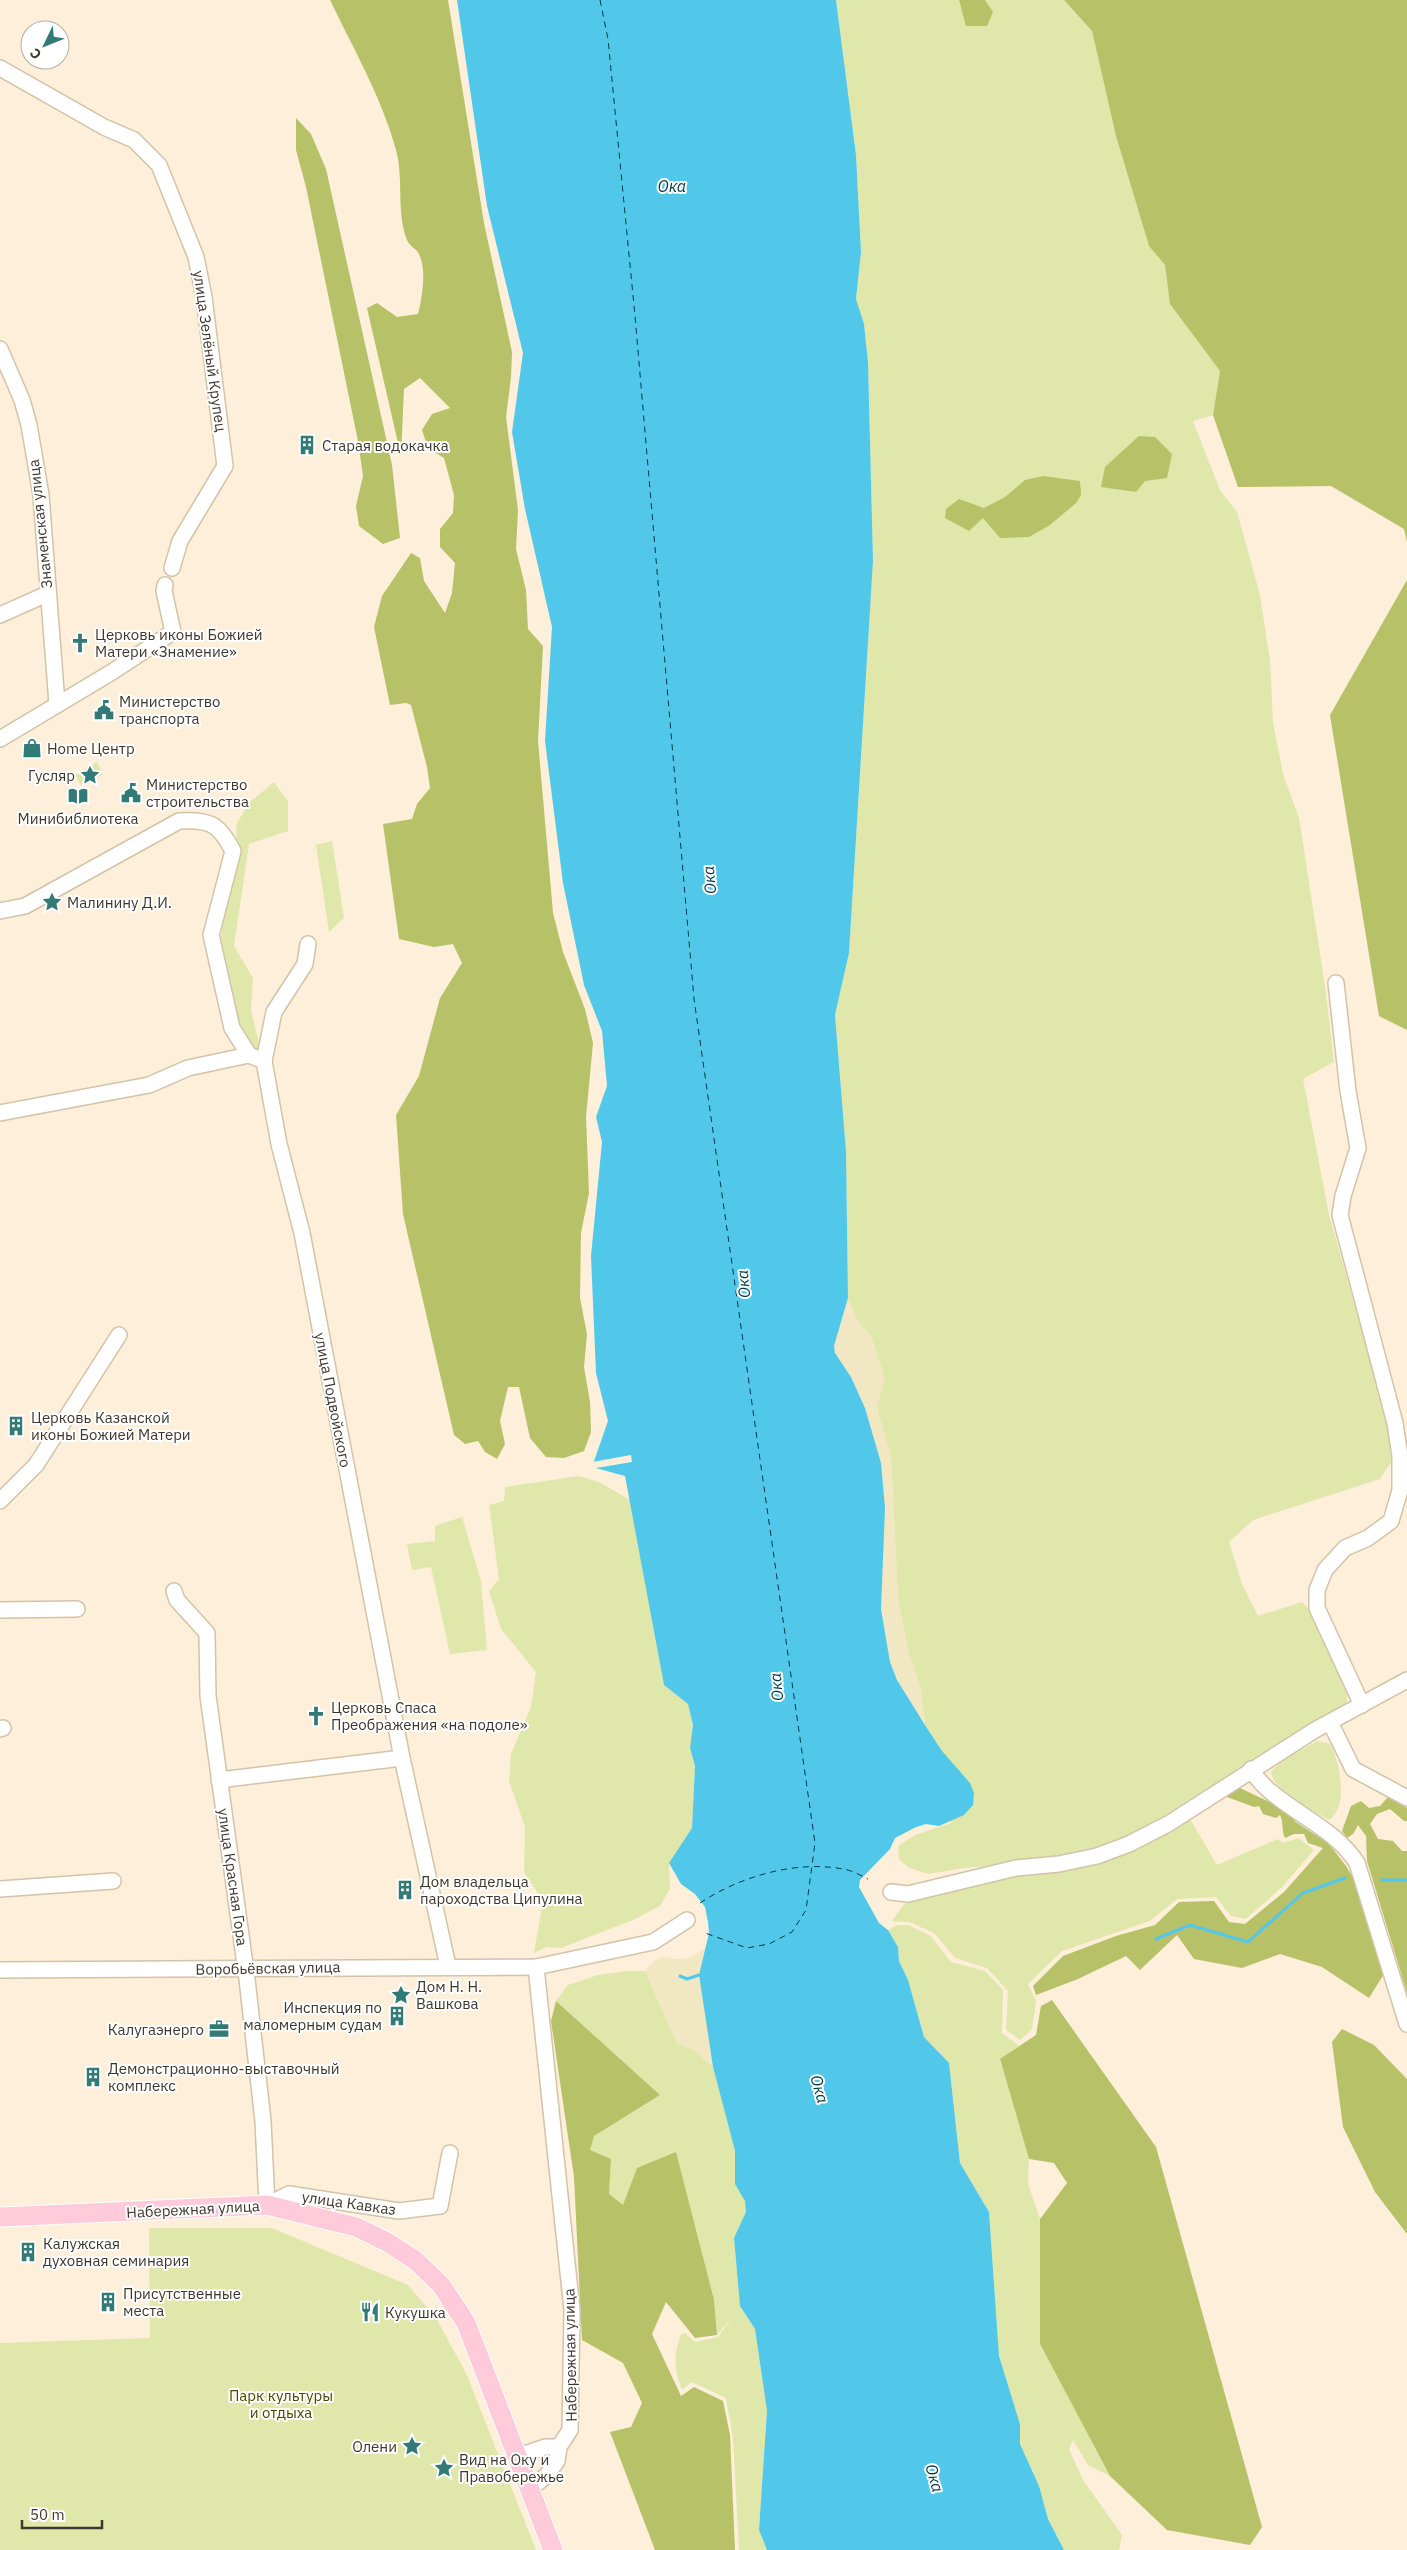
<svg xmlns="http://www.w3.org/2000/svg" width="1407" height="2550" font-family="'IBM Plex Sans',sans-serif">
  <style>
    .green { fill: #dfe7aa }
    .forest { fill: #b7c167 }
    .sand { fill: #f1e7c2 }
    .water { fill: #51c8ea }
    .pier { fill: #fdefd9 }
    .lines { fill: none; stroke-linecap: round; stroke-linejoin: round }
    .stream { stroke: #51c8ea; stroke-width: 3 }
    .ferry { stroke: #003947; stroke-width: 1; stroke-dasharray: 6 5; stroke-linecap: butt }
    .minor-casing { stroke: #d3c3a8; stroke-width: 18 }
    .major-casing { stroke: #fff; stroke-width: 21 }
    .minor { stroke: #fff; stroke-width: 15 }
    .major { stroke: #ffcbda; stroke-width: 19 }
    .labels { text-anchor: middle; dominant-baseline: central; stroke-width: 4; stroke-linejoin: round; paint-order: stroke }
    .street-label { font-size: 15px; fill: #3e372c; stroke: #fff }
    .poi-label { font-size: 15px; fill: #3e372c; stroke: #fff; text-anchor: start }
    .park-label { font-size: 15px; fill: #464b02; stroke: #fff }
    .water-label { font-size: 16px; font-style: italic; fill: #003947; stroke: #fff }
  </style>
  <rect width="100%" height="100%" fill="#fdefd9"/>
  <g class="green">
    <path d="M836,0H959L967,26H987L985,0H1064L1092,31L1116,136L1149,246L1165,265L1170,304L1220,371L1213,415L1193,421L1220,490L1237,512L1260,595L1270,661L1273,722L1283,774L1299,818L1325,986L1334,1062L1303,1079L1329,1215L1389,1426L1391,1462L1380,1479L1253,1520L1229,1542L1242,1584L1258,1616L1302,1602L1313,1613L1349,1687L1346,1703L1186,1802L1160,1822L1092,1850L1033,1863L964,1868L928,1874L909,1868L899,1859L898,1846L915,1835L951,1823L942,1751L925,1725L921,1691L908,1650L898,1598L891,1458L877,1408L884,1378L872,1338L857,1320L848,1298L846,1151L835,1015L849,953L873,561L868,362L864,324L856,299L861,252L856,155Z"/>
    <path d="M97,762L103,774L82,787L75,775Z"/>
    <path d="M274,782L288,802V831L249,844L234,946L253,978L251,1010L262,1056L252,1052L236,1027L221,938L225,906L238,852L236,825L249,803Z"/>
    <path d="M332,841L344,918L329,932L316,845Z"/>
    <path d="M579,1476L599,1482L630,1500L664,1685L688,1704L693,1725L690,1748L695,1766L692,1828L669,1863L670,1889L660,1906L635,1919L561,1948L547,1947L534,1953L543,1901L524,1872L525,1827L509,1781L511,1754L531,1707L536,1672L501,1629L489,1591L499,1579L489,1505L504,1501L505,1487Z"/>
    <path d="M462,1517L481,1581L487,1650L450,1654L431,1567L412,1570L407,1544L435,1541V1526Z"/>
    <path d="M1318,1741L1330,1744C1340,1762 1349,1806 1329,1820C1310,1808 1276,1795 1271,1772L1281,1761Z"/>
    <path d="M1190,1819L1217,1865L1278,1839L1283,1843L1299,1838L1314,1850L1282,1887L1246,1919L1231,1916L1216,1897L1177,1899L1150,1921L1062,1951L1028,1984L1036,2001L1032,2029L1020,2040L1006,2030L1008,1991L987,1968L955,1958L934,1933L909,1922L892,1921L905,1903L1010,1876L1086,1867L1163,1836Z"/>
    <path d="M897,1925H908L931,1936L951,1962L985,1971L1003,1990L1002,2033L1019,2046L1000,2060L1029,2159L1028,2184L1040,2219V2344L1110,2476L1088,2465L1073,2440L1069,2449L1083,2480L1122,2535L1119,2550H1064L1048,2519L1039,2486L1020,2444V2424L999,2356L989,2212L960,2163L949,2063L924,2037L908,1980L899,1961L898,1947L888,1930Z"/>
    <path d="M627,1971H645L677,2043L694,2050L713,2067L735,2151L736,2184L745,2201L746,2212L734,2239L740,2306L755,2329L767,2411L759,2530L767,2550H739L733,2437L726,2398L692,2382L682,2390C674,2367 673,2358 681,2334L685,2333L695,2342L718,2337L733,2316L717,2335L714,2300L637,2168L623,2206L609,2194L611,2159L589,2150L594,2136L660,2095L556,2001L568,1985L598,1975Z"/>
    <path d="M149,2228H272L408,2285L436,2318L466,2373L536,2550H0V2343L150,2338Z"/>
  </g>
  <g class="forest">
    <path d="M330,0H448L484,223L512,352L511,377L506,417L518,510L516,549L526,590L528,629L543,646L538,741L553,913L563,952L585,1009L593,1043L586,1117L589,1193L581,1233L580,1298L587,1334L584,1367L590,1402L591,1432L584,1451L564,1458L546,1457L530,1438L519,1387H508L500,1421L505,1444L497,1459L485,1452L478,1441L465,1444L454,1435L403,1214L396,1115L419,1076L440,998L462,963L453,944L434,947L399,939L383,824L412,819L417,804L430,788L427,767L411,705L406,703L390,705L374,627L382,596L411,553L420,558L424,581L445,613L452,593L455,563L440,547V529L453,513L454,495L444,458L428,448L422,430L432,414L450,408L420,378L404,389L401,456L367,308L377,303L397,317L418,314C422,298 427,270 419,254C417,249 409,246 407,240C396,212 404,179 396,150C382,98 353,48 330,0Z"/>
    <path d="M959,0H985L993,12L987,26H966Z"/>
    <path d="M1064,0H1407V542L1404,529L1331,486L1238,487L1213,415L1220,371L1170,304L1165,265L1149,246L1116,136L1092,31Z"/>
    <path d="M296,118L311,134L326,169L392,465L400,538L383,544L359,526L356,506L363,476L358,441L306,187L296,150Z"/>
    <path d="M1139,436L1155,437L1172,454L1167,478L1145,481L1136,492L1101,487L1105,467Z"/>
    <path d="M1043,476L1080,481L1081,495L1076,503L1050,525L1029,537L1000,538L983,518L969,531L945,518L946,509L959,499L984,508L1005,497L1025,480Z"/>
    <path d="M1407,580V1030L1379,1016L1330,715Z"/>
    <path d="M1240,1788L1282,1808L1296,1822L1329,1844L1346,1866L1358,1886L1384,1974L1369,1998L1322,1967L1280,1954L1242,1968L1194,1959L1177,1935L1140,1970L1126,1956L1078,1979L1036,1995L1033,1986L1063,1956L1116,1936L1155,1925L1179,1902L1214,1901L1229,1922L1245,1924L1284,1892L1323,1848L1308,1843L1304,1834H1294L1285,1838C1281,1830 1284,1823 1280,1815L1276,1818L1263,1814L1259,1806L1254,1807L1227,1797L1231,1791Z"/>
    <path d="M1388,1797L1407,1808V1821H1404L1390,1809L1377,1814L1370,1824L1378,1839L1393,1841L1402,1851H1407V1993L1367,1861L1366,1836L1358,1825L1353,1834L1347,1838L1342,1831L1351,1806L1361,1801L1369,1808L1380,1806Z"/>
    <path d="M1052,2000L1156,2147L1262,2527L1250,2545L1167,2530L1110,2476L1040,2344V2219L1067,2183L1054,2163L1029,2159L1000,2059L1036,2035L1041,2006Z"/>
    <path d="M556,2001L660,2095L594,2136L590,2150L611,2159L609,2194L623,2205L637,2168L676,2152L714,2300L717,2335L695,2338L666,2302L652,2334L681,2396L694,2387L723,2401L730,2435L735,2550H655L610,2432L631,2427L642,2403L623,2363L582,2340L574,2177L551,2021Z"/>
    <path d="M1342,2029L1374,2045L1407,2079V2234L1375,2192L1343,2127L1332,2042Z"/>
  </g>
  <g class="sand">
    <path d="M848,1298L857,1320L872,1338L885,1378L877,1408L891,1458L898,1598L908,1650L921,1691L925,1725L897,1680L890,1662L881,1609L869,1571L865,1408L851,1377L835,1353L834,1346Z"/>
    <path d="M705,1949L699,1975L713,2067L694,2050L677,2043L645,1971C665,1946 667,1963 687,1958C693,1957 699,1952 705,1949Z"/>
  </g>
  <path class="water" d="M457,0H836L856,155L861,252L856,299L864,324L868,362L873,561L849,953L835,1015L846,1151L848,1298L834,1346L835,1353L851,1377L865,1408L881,1463L885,1508L881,1609L890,1662L897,1680L925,1725L942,1751L970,1783L974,1793L973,1805L964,1815L939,1826L926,1824L916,1827L895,1838L890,1849L860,1880L859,1887L879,1923L888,1930L898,1947L899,1961L908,1980L924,2037L949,2063L960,2163L989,2212L999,2356L1020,2424V2444L1039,2486L1048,2519L1064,2550H767L759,2530L767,2411L755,2329L740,2306L734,2238L746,2212L745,2201L735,2184V2151L713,2067L699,1975L709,1933L708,1922L705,1907L695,1894L681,1884L669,1863L692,1828L695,1766L690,1748L693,1725L688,1704L664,1685L625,1476L592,1467L608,1421L596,1373L591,1256L602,1142L596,1117L607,1086L602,1031L584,985L563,883L545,741L552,627L525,509L512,432L523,353L487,206Z"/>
  <path class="pier" d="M631,1455L632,1462L590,1469L592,1462Z"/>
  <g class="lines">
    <g class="stream">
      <path d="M1382,1880H1407"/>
      <path d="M1156,1939L1190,1925L1248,1942L1303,1893L1345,1878"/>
      <path d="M680,1976L687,1979L699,1975"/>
    </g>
    <g class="ferry">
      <path d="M600,0L608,39L635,316L694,999L815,1843L806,1910L792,1932L769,1944L747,1948L705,1933"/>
      <path d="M700,1903C739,1877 795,1860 843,1869C851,1870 860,1875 868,1879"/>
    </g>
    <defs>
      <g id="minor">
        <path d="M0,68L104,127L134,140L159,165L196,257L204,297L225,466L180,541L172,568"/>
        <path d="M0,349L22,400L29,425L41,495L57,704"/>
        <path d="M0,615L47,594"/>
        <path d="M0,739L112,672L173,632L164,591L165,585"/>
        <path d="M0,911L25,906L179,821C210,819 219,824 233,851L211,935L232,1028L249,1055L264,1061L279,1144L302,1233L402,1758L448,1966"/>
        <path d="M1336,983L1348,1091L1358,1148L1343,1196L1340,1215L1395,1423L1400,1456V1490L1391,1521L1368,1538L1345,1548L1325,1570L1317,1590V1608L1362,1705"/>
        <path d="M264,1061L274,1012L305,964L308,944"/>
        <path d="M0,1113L149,1085L188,1068L249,1055"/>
        <path d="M0,1501L36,1465L119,1335"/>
        <path d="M174,1591L177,1600L207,1633L208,1696L247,1979L263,2121L267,2205L289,2194L399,2211L440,2206L450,2153"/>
        <path d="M0,1610L77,1609"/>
        <path d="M1330,1722L1353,1769L1407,1798"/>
        <path d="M0,1729L3,1728"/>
        <path d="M1251,1769C1272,1806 1331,1822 1357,1863L1407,2024"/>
        <path d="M219,1780L402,1758"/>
        <path d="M0,1889L113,1881"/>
        <path d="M891,1892L908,1894L1016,1868L1059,1864L1097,1856L1129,1844L1168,1824L1315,1730L1407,1680"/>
        <path d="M0,1970L536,1967L653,1942L687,1920"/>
        <path d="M516,2457L545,2447H559"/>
        <path d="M529,2490L547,2475L557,2461L559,2447L570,2430L572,2310L536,1967"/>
      </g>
      <path id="major" d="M0,2217L267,2205L356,2227L387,2242L415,2260L441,2285L466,2323L553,2550"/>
    </defs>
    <use href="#minor" class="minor-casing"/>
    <use href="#major" class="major-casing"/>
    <use href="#minor" class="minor"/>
    <use href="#major" class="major"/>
  </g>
  <defs>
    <symbol id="building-bare" viewBox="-9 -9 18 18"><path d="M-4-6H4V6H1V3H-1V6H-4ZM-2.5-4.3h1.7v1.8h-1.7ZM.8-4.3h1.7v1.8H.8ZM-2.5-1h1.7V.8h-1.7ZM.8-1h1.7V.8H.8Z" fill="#327a76" stroke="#fff" stroke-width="2.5" paint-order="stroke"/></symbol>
    <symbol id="church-bare" viewBox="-9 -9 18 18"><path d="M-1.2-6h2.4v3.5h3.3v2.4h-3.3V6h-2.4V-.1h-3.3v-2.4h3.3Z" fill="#327a76" stroke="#fff" stroke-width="2.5" paint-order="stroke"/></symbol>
    <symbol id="civic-bare" viewBox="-9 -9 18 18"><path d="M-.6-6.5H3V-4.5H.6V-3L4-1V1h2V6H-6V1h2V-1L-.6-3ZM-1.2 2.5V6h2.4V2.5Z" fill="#327a76" stroke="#fff" stroke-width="2.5" paint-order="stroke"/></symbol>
    <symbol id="shop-bare" viewBox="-9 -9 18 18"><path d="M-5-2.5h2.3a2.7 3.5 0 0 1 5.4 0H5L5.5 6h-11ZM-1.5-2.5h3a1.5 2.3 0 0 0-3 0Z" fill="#327a76" stroke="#fff" stroke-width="2.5" paint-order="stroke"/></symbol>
    <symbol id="sight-bare" viewBox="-9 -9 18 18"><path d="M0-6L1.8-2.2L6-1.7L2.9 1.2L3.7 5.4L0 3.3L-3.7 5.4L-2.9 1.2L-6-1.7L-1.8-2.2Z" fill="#327a76" stroke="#fff" stroke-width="2.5" paint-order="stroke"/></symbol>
    <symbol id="library-bare" viewBox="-9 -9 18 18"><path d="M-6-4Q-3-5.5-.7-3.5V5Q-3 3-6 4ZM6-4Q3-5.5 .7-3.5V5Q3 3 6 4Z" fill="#327a76" stroke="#fff" stroke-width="2.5" paint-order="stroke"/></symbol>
    <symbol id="office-bare" viewBox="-9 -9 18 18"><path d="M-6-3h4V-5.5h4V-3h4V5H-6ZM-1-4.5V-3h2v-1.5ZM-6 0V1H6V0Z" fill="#327a76" stroke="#fff" stroke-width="2.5" paint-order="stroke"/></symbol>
    <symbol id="restaurant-bare" viewBox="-9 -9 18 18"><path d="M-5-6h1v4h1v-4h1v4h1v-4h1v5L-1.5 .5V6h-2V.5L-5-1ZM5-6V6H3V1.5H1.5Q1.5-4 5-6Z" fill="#327a76" stroke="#fff" stroke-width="2.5" paint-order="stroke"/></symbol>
  </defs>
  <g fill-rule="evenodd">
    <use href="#building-bare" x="293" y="431" width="28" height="28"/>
    <use href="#church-bare" x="66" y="629" width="28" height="28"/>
    <use href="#civic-bare" x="90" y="696" width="28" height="28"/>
    <use href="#shop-bare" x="18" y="734" width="28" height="28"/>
    <use href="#sight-bare" x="76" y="761" width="28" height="28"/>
    <use href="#civic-bare" x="117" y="779" width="28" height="28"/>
    <use href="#library-bare" x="64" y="782" width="28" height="28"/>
    <use href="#sight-bare" x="38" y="888" width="28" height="28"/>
    <use href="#building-bare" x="2" y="1412" width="28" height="28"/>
    <use href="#church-bare" x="302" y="1702" width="28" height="28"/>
    <use href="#building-bare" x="391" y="1876" width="28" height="28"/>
    <use href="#sight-bare" x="387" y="1981" width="28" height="28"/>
    <use href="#building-bare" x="383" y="2002" width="28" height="28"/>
    <use href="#office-bare" x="205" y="2015" width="28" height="28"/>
    <use href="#building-bare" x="79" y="2063" width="28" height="28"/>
    <use href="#building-bare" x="14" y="2238" width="28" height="28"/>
    <use href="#building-bare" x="94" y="2288" width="28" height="28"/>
    <use href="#restaurant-bare" x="356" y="2298" width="28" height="28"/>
    <use href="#sight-bare" x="398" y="2432" width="28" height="28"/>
    <use href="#sight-bare" x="430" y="2454" width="28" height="28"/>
  </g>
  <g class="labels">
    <g class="street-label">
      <text transform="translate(210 351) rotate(82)">улица Зелёный Крупец</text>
      <text transform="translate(40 524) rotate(-96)">Знаменская улица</text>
      <text transform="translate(333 1400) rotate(79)">улица Подвойского</text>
      <text transform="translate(233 1877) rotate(82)">улица Красная Гора</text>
      <text transform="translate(268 1968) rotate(-1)">Воробьёвская улица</text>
      <text transform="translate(349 2203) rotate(8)">улица Кавказ</text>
      <text transform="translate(193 2209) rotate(-3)">Набережная улица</text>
      <text transform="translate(570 2355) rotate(-91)">Набережная улица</text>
    </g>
    <g class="poi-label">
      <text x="322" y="445">Старая водокачка</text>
      <text x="95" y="634">Церковь иконы Божией<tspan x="95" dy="17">Матери «Знамение»</tspan></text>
      <text x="119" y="701">Министерство<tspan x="119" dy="17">транспорта</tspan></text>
      <text x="47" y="748">Home Центр</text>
      <text x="75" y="775" text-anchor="end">Гусляр</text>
      <text x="146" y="784">Министерство<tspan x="146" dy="17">строительства</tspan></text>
      <text x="78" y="818" text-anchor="middle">Минибиблиотека</text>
      <text x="67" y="902">Малинину Д.И.</text>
      <text x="31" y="1417">Церковь Казанской<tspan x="31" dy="17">иконы Божией Матери</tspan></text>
      <text x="331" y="1707">Церковь Спаса<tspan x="331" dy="17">Преображения «на подоле»</tspan></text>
      <text x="420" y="1881">Дом владельца<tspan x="420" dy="17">пароходства Ципулина</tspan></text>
      <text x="416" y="1986">Дом Н. Н.<tspan x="416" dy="17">Вашкова</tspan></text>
      <text x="382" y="2007" text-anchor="end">Инспекция по<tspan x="382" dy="17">маломерным судам</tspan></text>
      <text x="204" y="2029" text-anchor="end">Калугаэнерго</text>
      <text x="108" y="2068">Демонстрационно-выставочный<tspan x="108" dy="17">комплекс</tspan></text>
      <text x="43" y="2243">Калужская<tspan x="43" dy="17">духовная семинария</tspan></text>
      <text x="123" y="2293">Присутственные<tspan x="123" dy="17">места</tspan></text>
      <text x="385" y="2312">Кукушка</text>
      <text x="397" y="2446" text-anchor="end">Олени</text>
      <text x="459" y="2459">Вид на Оку и<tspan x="459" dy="17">Правобережье</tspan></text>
    </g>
    <g class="park-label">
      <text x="281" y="2395">Парк культуры<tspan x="281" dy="17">и отдыха</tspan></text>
    </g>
    <g class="water-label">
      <text x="672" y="186">Ока</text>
      <text transform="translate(709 880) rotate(-95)">Ока</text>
      <text transform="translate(743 1284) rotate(-95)">Ока</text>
      <text transform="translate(776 1687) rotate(-95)">Ока</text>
      <text transform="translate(820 2089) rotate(74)">Ока</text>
      <text transform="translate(935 2478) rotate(74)">Ока</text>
    </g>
  </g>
  <g transform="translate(45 45) rotate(227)"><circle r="24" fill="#ffffff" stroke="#b2afab"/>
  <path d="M0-4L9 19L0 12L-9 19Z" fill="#327a76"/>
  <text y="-8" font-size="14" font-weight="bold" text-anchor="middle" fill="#3e372c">С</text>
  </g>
  <path d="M22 2520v8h80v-8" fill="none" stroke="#3e372c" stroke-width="2.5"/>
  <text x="30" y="2520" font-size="15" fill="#3e372c" stroke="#ffffff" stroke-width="4" paint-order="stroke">50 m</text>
</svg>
